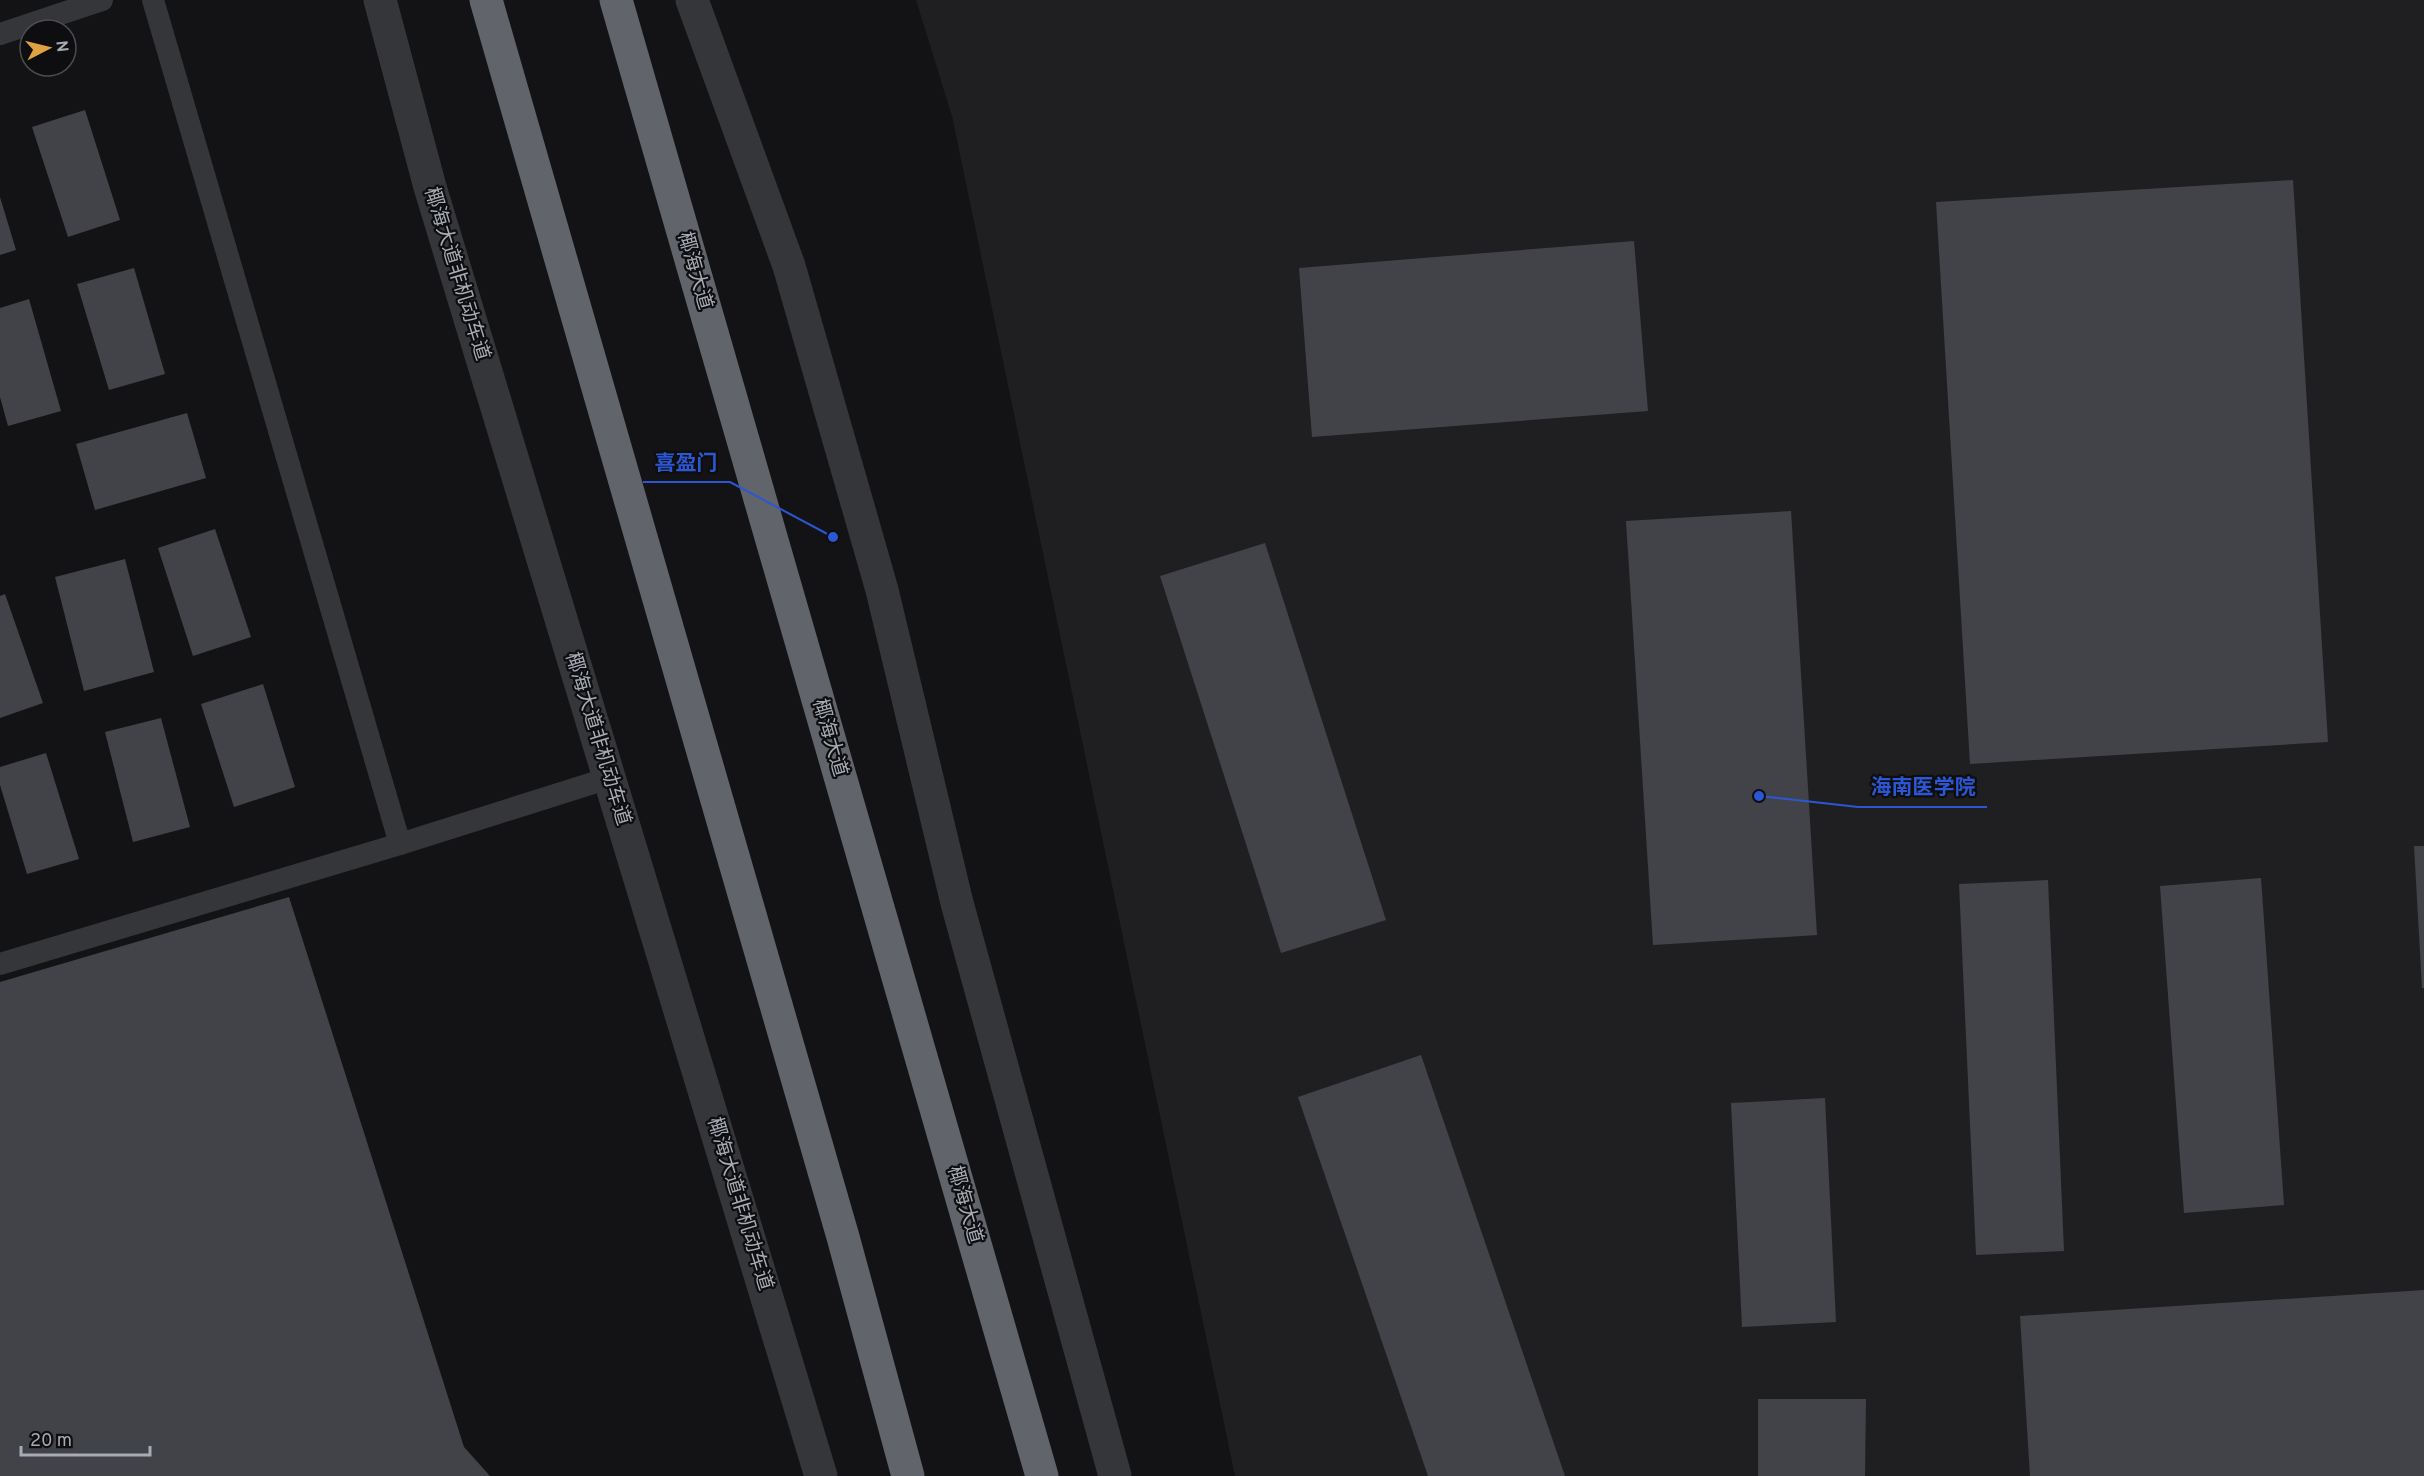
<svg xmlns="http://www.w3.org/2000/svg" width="2424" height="1476" font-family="Overpass,'Noto Sans SC',sans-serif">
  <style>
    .built { fill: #1f1f22 }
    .building { fill: #424348 }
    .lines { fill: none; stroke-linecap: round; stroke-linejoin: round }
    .lane { stroke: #353639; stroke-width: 22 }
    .street { stroke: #353639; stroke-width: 33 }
    .highway { stroke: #61646a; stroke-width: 33 }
    .labels { text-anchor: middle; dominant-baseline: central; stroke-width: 4.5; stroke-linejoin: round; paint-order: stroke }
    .street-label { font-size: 20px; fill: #a6abb4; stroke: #0e0e10 }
    .leader { fill: none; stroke: #2b57d4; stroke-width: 2 }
    .callout-dot { fill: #2b57d4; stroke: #0e0e10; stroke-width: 2 }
    .callout-label { font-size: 21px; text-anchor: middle; font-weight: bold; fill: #2b57d4; stroke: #0e0e10; stroke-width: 4.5; stroke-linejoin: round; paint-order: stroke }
  </style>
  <rect width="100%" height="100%" fill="#131315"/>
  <path class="built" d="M916,0H2424V1476H1235L952,116Z"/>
  <g class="building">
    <path d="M85,110L120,220L68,237L32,127Z"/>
    <path d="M2293,180L2328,742L1970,764L1936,202Z"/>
    <path d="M0,197L16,250L0,255Z"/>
    <path d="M1634,241L1648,411L1312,437L1299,268Z"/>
    <path d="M134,268L165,374L109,390L77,284Z"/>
    <path d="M29,299L61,411L8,426L0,397V308Z"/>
    <path d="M187,413L206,478L95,510L76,444Z"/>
    <path d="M1791,511L1817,935L1653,945L1626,521Z"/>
    <path d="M215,529L251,637L193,656L158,548Z"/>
    <path d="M1265,543L1386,920L1281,953L1160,576Z"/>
    <path d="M125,559L154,672L84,691L55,577Z"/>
    <path d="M5,594L43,703L0,718V596Z"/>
    <path d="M263,684L295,787L234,807L201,704Z"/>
    <path d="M161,718L190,827L133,842L105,732Z"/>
    <path d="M46,753L79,859L27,874L0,785V767Z"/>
    <path d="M2414,846H2424V988H2422Z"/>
    <path d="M2261,878L2284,1205L2184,1213L2160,886Z"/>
    <path d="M2048,880L2064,1251L1976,1255L1959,884Z"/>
    <path d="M289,897L464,1447L490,1476H0V982Z"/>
    <path d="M1421,1055L1565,1476H1428L1298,1097Z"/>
    <path d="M1825,1098L1836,1322L1742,1327L1731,1103Z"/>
    <path d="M2424,1290V1476H2030L2020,1316Z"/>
    <path d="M1758,1399H1866L1865,1476H1758Z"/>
  </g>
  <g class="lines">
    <g class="lane">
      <path d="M153,0L400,844L609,778"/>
      <path d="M0,34L102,0"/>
      <path d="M0,964L400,844"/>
    </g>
    <g class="street">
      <path d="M380,0L430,187L821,1476"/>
      <path d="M692,0L789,266L882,590L957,903L1115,1476"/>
    </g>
    <g class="highway">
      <path d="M486,0L843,1237L908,1476"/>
      <path d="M616,0L1042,1476"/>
    </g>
  </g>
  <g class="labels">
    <g class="street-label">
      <text transform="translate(694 271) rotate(74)">椰海大道</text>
      <text transform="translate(456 274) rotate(73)">椰海大道非机动车道</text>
      <text transform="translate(829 738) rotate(74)">椰海大道</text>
      <text transform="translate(597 739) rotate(73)">椰海大道非机动车道</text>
      <text transform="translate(739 1204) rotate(73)">椰海大道非机动车道</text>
      <text transform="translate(964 1205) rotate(74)">椰海大道</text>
    </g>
  </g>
  <path class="leader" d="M833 537L730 482H643M1759 796L1858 807H1987"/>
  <g class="callout-dot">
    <circle cx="833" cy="537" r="6"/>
    <circle cx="1759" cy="796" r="6"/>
  </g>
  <g class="callout-label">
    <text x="686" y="470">喜盈门</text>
    <text x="1923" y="794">海南医学院</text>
  </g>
  <g transform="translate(48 48) rotate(83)"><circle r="28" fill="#0e0e10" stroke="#4b4d52" stroke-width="1.5"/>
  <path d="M0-4.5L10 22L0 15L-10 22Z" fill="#dfa241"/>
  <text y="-9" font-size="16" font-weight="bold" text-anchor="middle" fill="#a6abb4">N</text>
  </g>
  <path d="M21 1446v9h129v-9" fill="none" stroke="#a6abb4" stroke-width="3"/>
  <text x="30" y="1446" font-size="18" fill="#a6abb4" stroke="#0e0e10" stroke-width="4.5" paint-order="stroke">20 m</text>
</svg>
